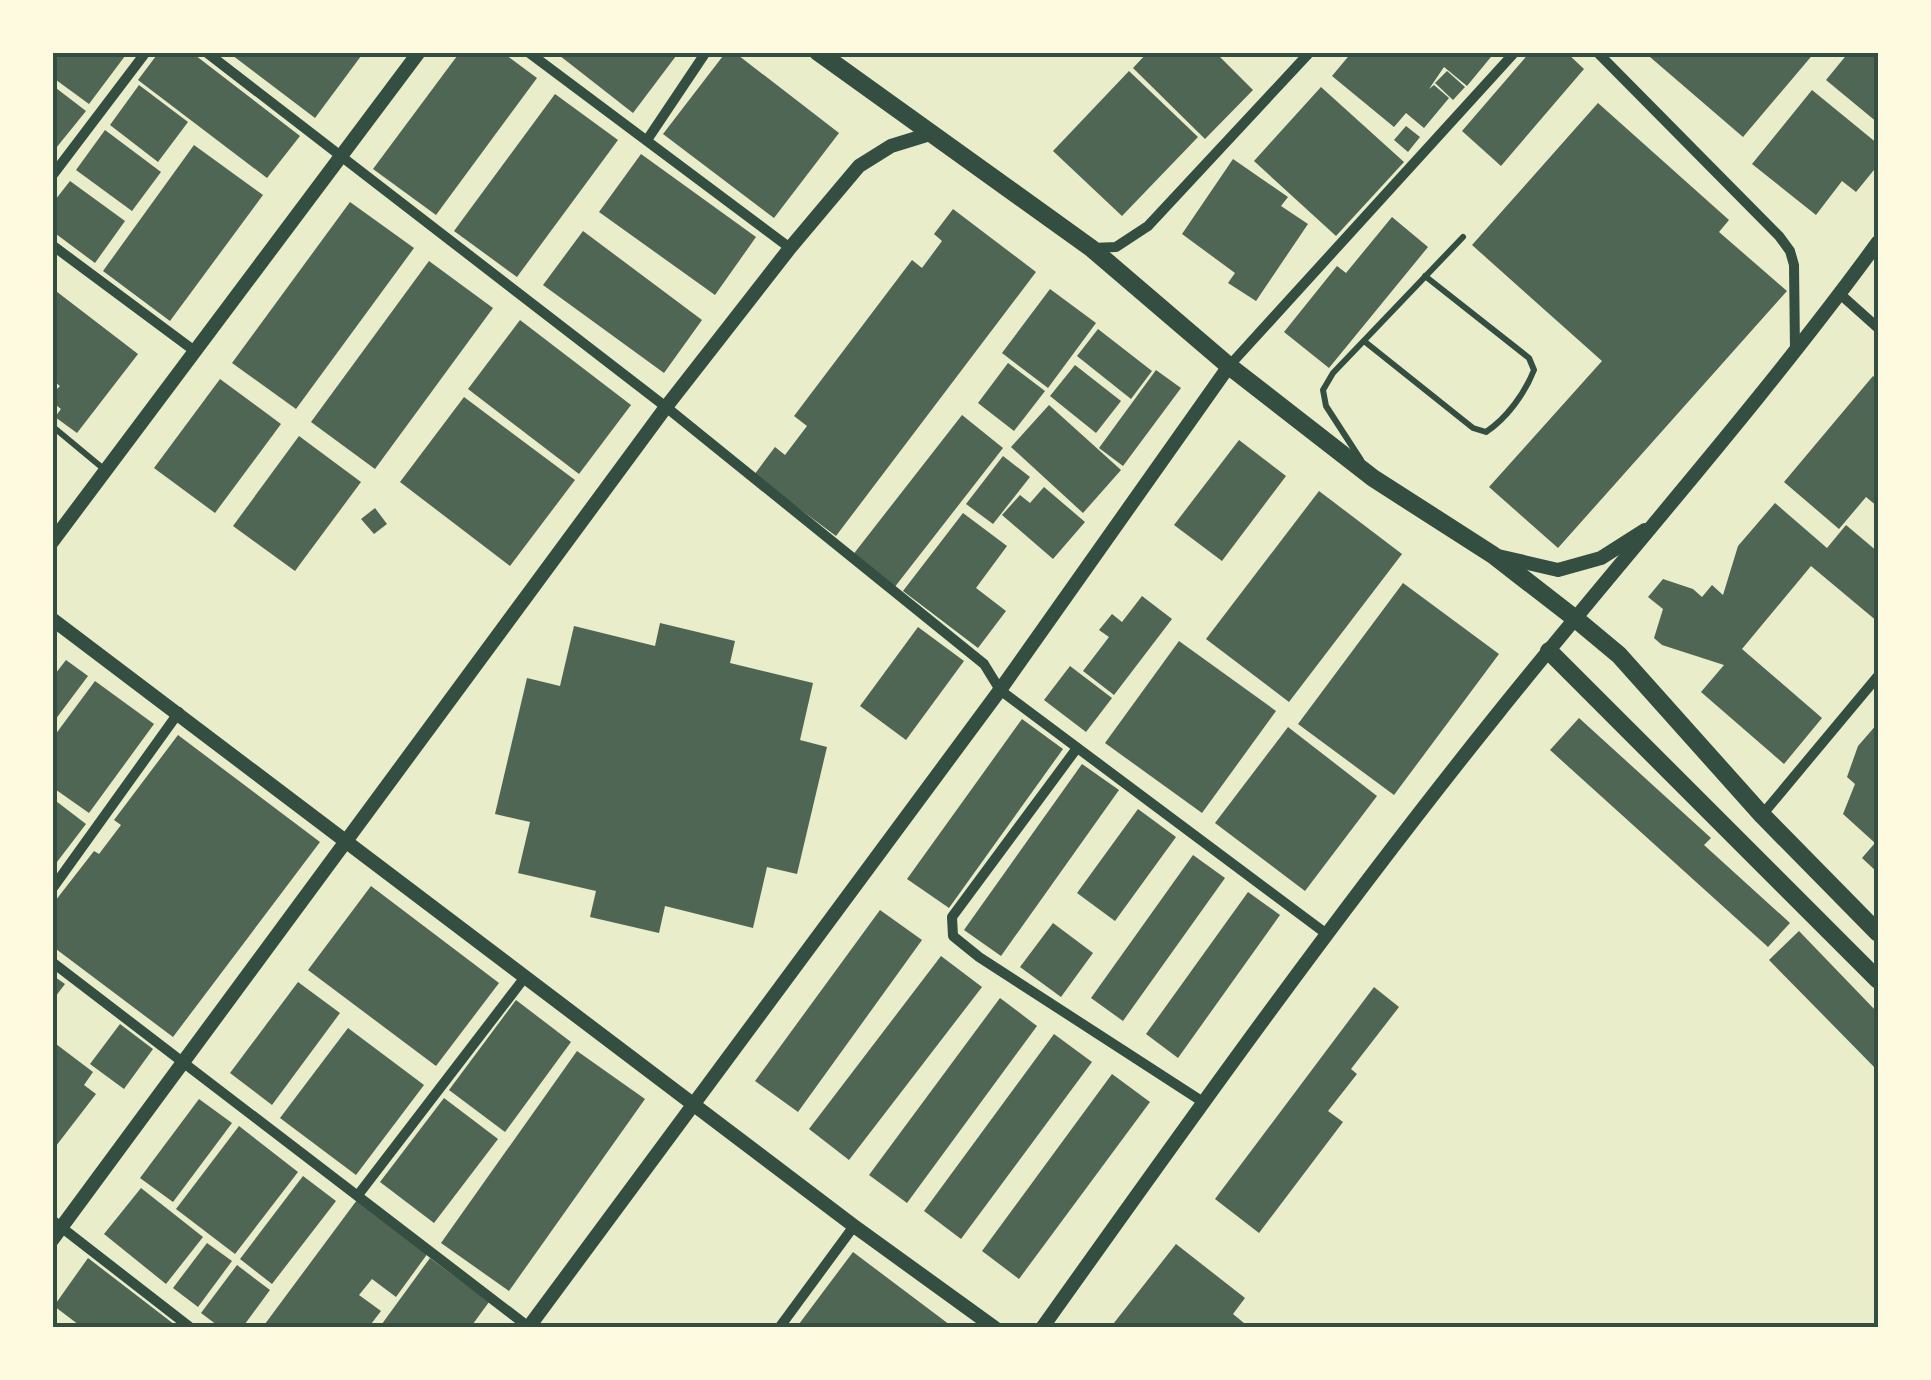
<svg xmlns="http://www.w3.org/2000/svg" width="1931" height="1380" font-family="'Noto Sans',sans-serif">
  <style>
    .building { fill: #4f6655 }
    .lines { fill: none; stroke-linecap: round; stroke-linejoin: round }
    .service { stroke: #344e41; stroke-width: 6 }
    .minor { stroke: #344e41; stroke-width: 10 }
    .tertiary { stroke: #344e41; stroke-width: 14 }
    .primary { stroke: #344e41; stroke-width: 18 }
    .neatline { fill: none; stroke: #344e41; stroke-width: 4 }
  </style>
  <rect width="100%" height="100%" fill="#e9edc9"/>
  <g class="building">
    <path d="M52,52H128L89,104L52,77Z"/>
    <path d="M159,52H191L300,136L267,178L138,80Z"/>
    <path d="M228,52H364L315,118Z"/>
    <path d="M460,52H502L537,78L436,215L373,169Z"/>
    <path d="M555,52H679L633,113Z"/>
    <path d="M726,52H734L839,133L774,218L663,134Z"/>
    <path d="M1148,52H1215L1253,90L1205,139L1133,68Z"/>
    <path d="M1352,52H1495L1467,86L1444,67L1429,89L1434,85L1449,98L1424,128L1406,113L1394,127L1332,76Z"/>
    <path d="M1530,52H1566L1584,69L1501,166L1462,131Z"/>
    <path d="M1653,52H1815L1743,137L1650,57Z"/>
    <path d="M1849,52H1878V123L1826,80Z"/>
    <path d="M1129,71L1198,137L1122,216L1053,151Z"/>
    <path d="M1447,71L1465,87L1453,100L1435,83Z"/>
    <path d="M52,85L86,111L52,153Z"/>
    <path d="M139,85L188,122L158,162L110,125Z"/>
    <path d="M1321,87L1404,162L1336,236L1254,161Z"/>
    <path d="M1812,90L1878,144V165L1856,192L1842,181L1816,215L1752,164Z"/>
    <path d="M555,94L618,140L517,277L454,231Z"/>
    <path d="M1598,103L1729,220L1719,232L1787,291L1558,548L1489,487L1602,361L1472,245Z"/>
    <path d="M1406,126L1420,137L1408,152L1394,140Z"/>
    <path d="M105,130L161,172L132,211L76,170Z"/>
    <path d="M194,145L263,195L170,321L103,271Z"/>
    <path d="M641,154L756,237L715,295L599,212Z"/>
    <path d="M1233,159L1288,197L1281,206L1308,224L1256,301L1228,283L1235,273L1182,234Z"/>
    <path d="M70,181L125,221L95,263L52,231V204Z"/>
    <path d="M350,202L414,248L296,409L232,363Z"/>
    <path d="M953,209L1036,272L836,536L754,475L775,447L785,455L807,426L794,416L912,260L922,268L942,241L934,234Z"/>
    <path d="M1392,217L1428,247L1329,368L1284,332L1337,266L1346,273Z"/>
    <path d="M583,231L702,320L664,373L543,285Z"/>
    <path d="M429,261L493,308L375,469L311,422Z"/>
    <path d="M52,288L138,354L77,433L55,417L61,409L52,402V394L60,386L52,380Z"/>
    <path d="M1050,289L1096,323L1048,388L1002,353Z"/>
    <path d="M520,320L631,405L579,474L468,389Z"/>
    <path d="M1098,329L1152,371L1131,399L1077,356Z"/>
    <path d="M1008,363L1045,391L1014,431L978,403Z"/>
    <path d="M1075,365L1121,401L1096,433L1050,396Z"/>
    <path d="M1156,370L1181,388L1123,466L1099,448Z"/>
    <path d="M1873,376L1878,380V507L1866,497L1839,529L1784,482Z"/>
    <path d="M220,379L281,424L215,513L154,468Z"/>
    <path d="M464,397L575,480L510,566L400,482Z"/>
    <path d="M1049,405L1121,470L1083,513L1011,447Z"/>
    <path d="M962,415L1003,448L894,588L852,556Z"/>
    <path d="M299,436L361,482L295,571L233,526Z"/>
    <path d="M1239,440L1286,476L1222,561L1174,525Z"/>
    <path d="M1003,456L1030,477L993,524L966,504Z"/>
    <path d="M1044,487L1085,522L1053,559L1002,515L1020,495L1030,503Z"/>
    <path d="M1319,491L1402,554L1289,702L1206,639Z"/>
    <path d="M1775,503L1827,548L1846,525L1878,552V622L1811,566L1742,649L1822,718L1784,764L1701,692L1724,665L1662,645L1654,638L1663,609L1648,597L1663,579L1693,589L1702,597L1712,585L1723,595L1738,546Z"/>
    <path d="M375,508L387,524L374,534L361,519Z"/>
    <path d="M963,513L1007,546L976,588L1006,611L978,648L903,591Z"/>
    <path d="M1403,583L1499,654L1394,795L1298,724Z"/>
    <path d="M1142,596L1172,619L1114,695L1083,671L1109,637L1099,630L1112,614L1122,622Z"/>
    <path d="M660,623L735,641L730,663L813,683L800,740L827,747L797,874L767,867L753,928L665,906L659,933L590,917L596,891L518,873L530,822L495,814L527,678L560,686L574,626L655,646Z"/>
    <path d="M918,627L964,661L906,740L860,706Z"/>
    <path d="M1179,641L1276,711L1202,813L1105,743Z"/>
    <path d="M66,660L88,676L52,724V678Z"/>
    <path d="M1070,666L1112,698L1086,732L1044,700Z"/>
    <path d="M95,681L154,724L89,813L52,787V739Z"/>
    <path d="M1579,718L1711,838L1704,845L1790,923L1768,947L1550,750Z"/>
    <path d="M1022,719L1063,749L949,908L907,879Z"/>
    <path d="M1878,723V873L1862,858L1875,843L1843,814L1855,784L1847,777L1858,746Z"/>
    <path d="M1288,727L1377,796L1305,891L1215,823Z"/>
    <path d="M178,735L320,842L173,1037L52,946V905L94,851L99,854L121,825L114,820Z"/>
    <path d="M1082,764L1119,790L1001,956L964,930Z"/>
    <path d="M52,798L86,824L57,862L52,858Z"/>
    <path d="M1138,809L1176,837L1115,921L1077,893Z"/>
    <path d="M1193,855L1225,878L1123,1021L1091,998Z"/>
    <path d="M371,886L499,983L436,1066L308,970Z"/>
    <path d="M1248,892L1280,915L1178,1058L1146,1034Z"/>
    <path d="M880,910L922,940L798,1112L755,1081Z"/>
    <path d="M1053,923L1093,953L1061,997L1020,967Z"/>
    <path d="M1799,931L1878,1013V1071L1769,960Z"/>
    <path d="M941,956L982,987L849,1160L809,1129Z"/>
    <path d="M52,975L65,984L52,1001Z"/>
    <path d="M298,982L340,1013L272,1105L230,1073Z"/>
    <path d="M1374,987L1399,1007L1351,1069L1357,1074L1328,1111L1343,1122L1259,1233L1215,1199Z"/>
    <path d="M1000,998L1037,1026L907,1203L869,1175Z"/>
    <path d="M516,1000L571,1042L505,1132L449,1090Z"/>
    <path d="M120,1024L153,1049L124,1089L90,1064Z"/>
    <path d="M348,1028L424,1085L356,1175L280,1118Z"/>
    <path d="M1054,1034L1092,1062L961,1239L924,1211Z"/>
    <path d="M56,1044L93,1072L84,1085L96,1094L56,1146L52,1143V1048Z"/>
    <path d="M577,1051L645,1099L509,1291L441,1243Z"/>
    <path d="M1112,1074L1150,1102L1019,1279L982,1251Z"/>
    <path d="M444,1098L498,1139L434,1223L380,1182Z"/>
    <path d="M199,1099L232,1123L173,1202L140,1178Z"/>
    <path d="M239,1126L298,1172L235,1254L176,1209Z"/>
    <path d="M303,1176L336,1201L272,1284L240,1259Z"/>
    <path d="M141,1188L203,1237L166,1284L104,1234Z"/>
    <path d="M357,1200L428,1253L396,1297L372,1279L359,1295L381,1311L368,1328H262Z"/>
    <path d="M207,1243L232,1261L198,1307L173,1288Z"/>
    <path d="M1176,1244L1245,1298L1233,1314L1250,1328H1110Z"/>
    <path d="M853,1252L954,1328H796Z"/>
    <path d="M88,1258L179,1328H83L54,1306Z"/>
    <path d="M430,1258L489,1302L470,1328H379Z"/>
    <path d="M237,1265L270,1290L242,1328H221L201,1313Z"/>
  </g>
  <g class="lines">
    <g class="service">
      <path d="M1364,341L1473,428L1486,432C1507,418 1525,393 1534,370L1529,358L1425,276"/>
      <path d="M52,426L105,470"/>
      <path d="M1361,460L1326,406L1323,390L1333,373L1463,237"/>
    </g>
    <g class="minor">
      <path d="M206,52L666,407L984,664L1000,690L1328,935"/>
      <path d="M528,52L790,248"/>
      <path d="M1597,52L1779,236L1790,251L1794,265L1795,351"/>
      <path d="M647,140L706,52"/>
      <path d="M52,176L146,52"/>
      <path d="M52,245L196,352"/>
      <path d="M1092,248L1116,247L1148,226L1310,52"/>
      <path d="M1840,294L1878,328"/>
      <path d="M1229,366L1515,52"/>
      <path d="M1077,748L952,917L953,936L979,957L1203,1102"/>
      <path d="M1762,815L1878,676"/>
      <path d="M52,889L179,712"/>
      <path d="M52,962L530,1328"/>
      <path d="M358,1195L525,977"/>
      <path d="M52,1220L191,1328"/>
      <path d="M779,1328L854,1226"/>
    </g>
    <g class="tertiary">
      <path d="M52,542L419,52"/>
      <path d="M1498,556L1558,570L1601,558L1645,530"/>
      <path d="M52,619L854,1226L995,1328"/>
      <path d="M52,1240L666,407L790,248L859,166L891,146L933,133"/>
      <path d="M528,1328L1000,690L1229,366"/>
      <path d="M1042,1328C1190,1120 1338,912 1498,713C1624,556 1759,405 1878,242"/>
    </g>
    <g class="primary">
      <path d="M818,52L1091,248L1229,366L1373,478L1493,555L1577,620L1619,655L1762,815L1878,933"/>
      <path d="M1549,651L1878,980"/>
    </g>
  </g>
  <rect width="1931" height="1380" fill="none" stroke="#fefae0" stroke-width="110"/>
  <rect x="55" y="55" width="1821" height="1270" class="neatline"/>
</svg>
